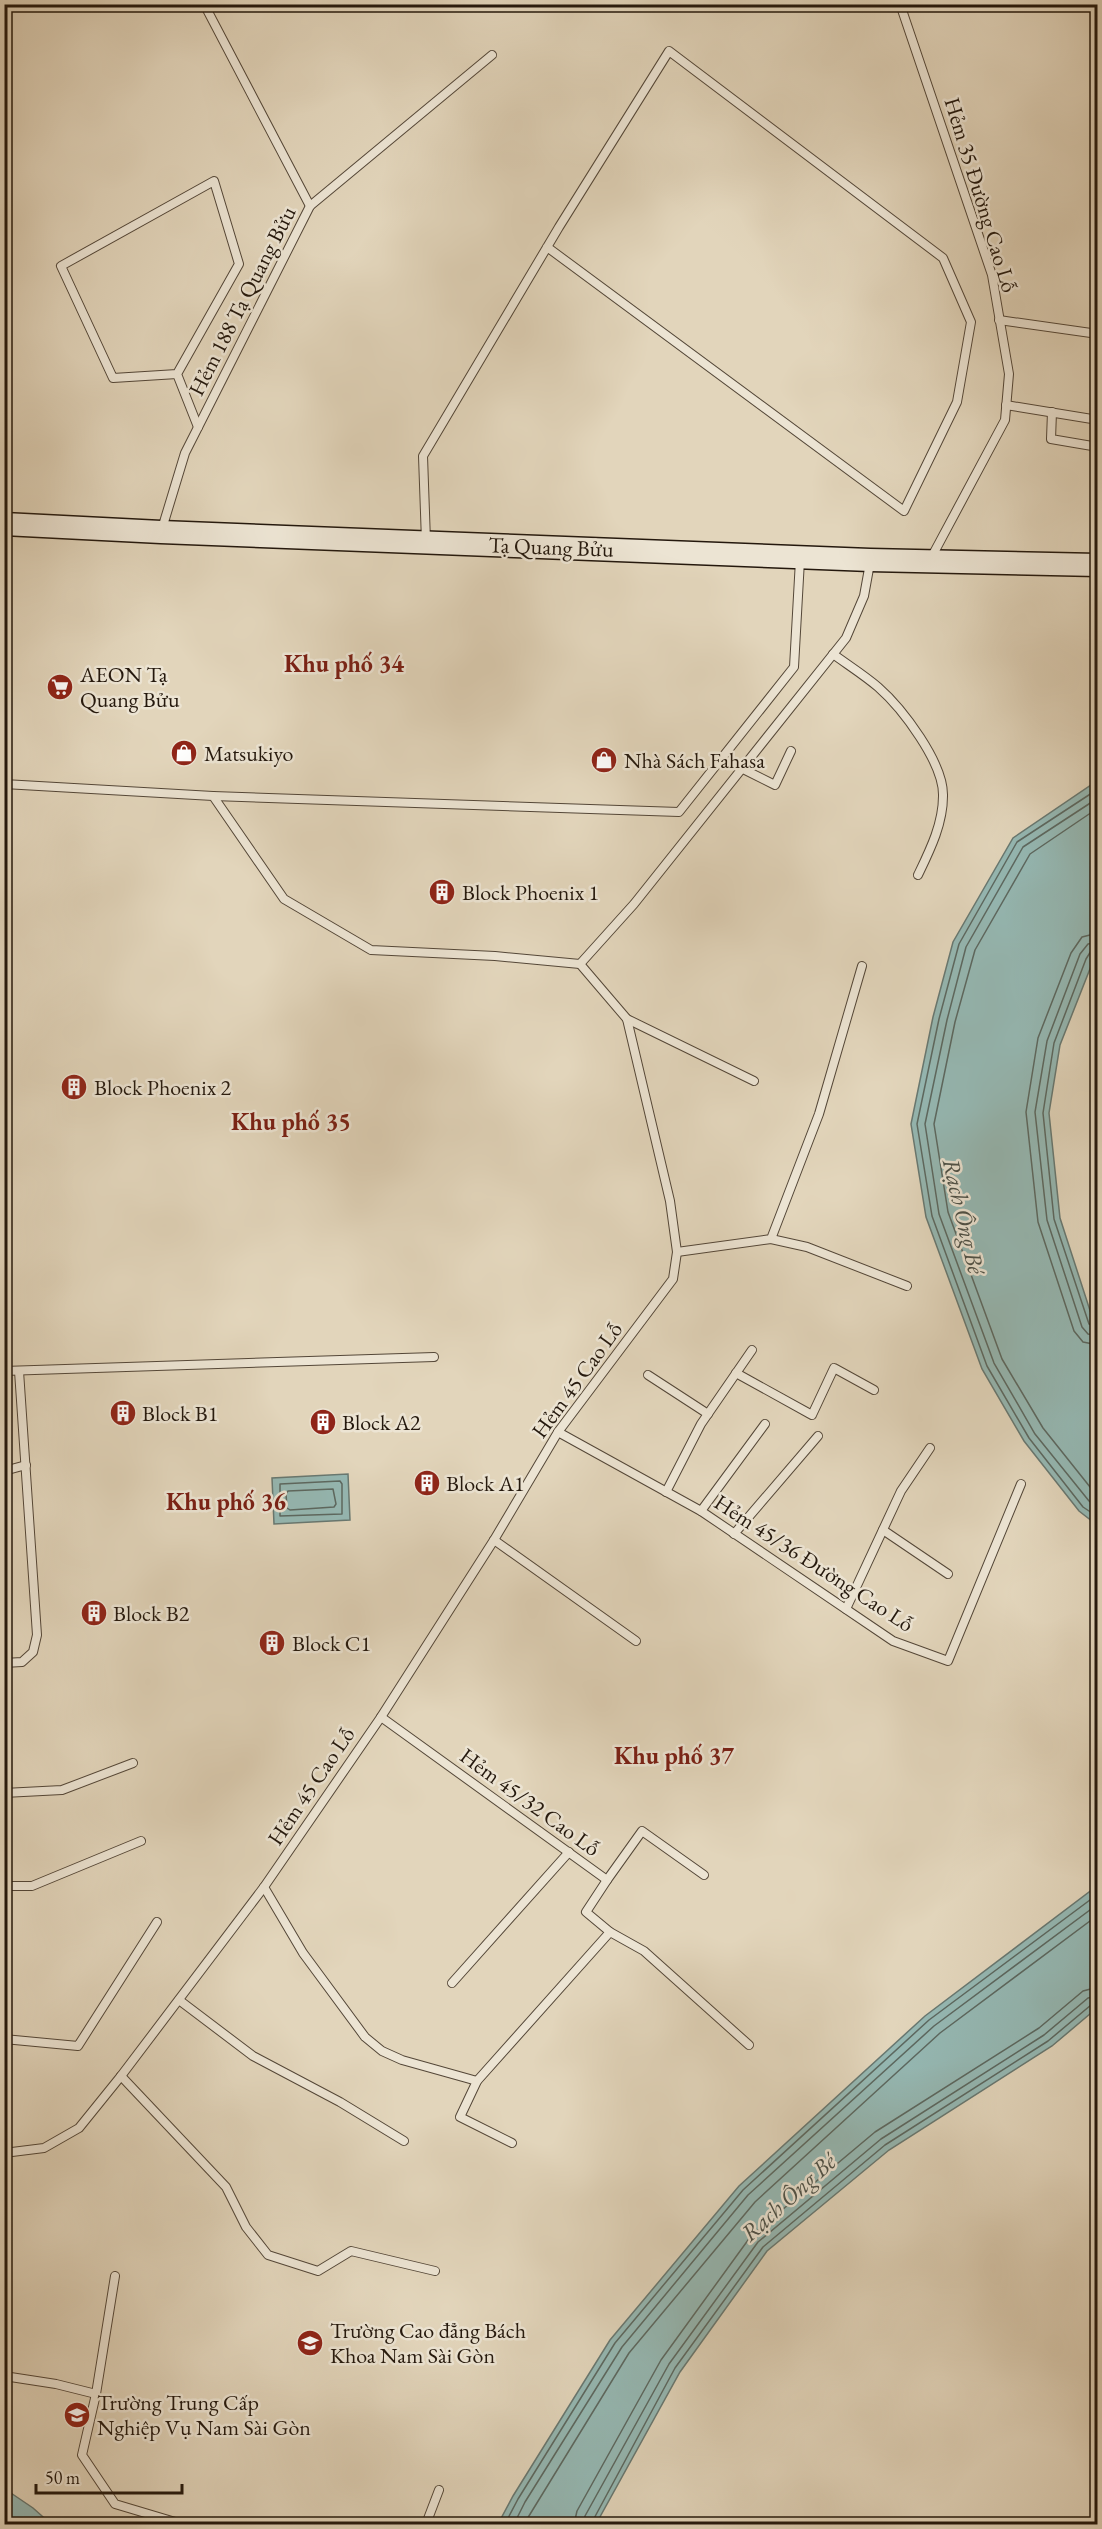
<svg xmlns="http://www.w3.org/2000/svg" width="1102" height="2529" font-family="'EB Garamond',serif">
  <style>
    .water { fill: #95b8b3; stroke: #687871; stroke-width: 1.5 }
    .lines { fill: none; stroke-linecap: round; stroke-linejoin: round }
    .shore { stroke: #5c6860; stroke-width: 1.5 }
    .lane-casing { stroke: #544738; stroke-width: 10 }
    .secondary-casing { stroke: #24180d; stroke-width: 25 }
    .lane { stroke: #ece4d3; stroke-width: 8 }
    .secondary { stroke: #ece4d3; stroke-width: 22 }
    .labels { text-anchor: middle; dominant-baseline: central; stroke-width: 5; stroke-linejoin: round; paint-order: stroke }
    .street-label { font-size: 22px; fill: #24180d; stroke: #ece4d3 }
    .poi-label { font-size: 22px; fill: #24180d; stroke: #ece4d3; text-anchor: start }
    .neighbourhood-label { font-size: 24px; font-weight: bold; fill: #7a1f14; stroke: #ece4d3 }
    .water-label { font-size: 24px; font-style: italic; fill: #4c5047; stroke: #ece4d3 }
  </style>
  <rect width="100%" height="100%" fill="#e2d5bb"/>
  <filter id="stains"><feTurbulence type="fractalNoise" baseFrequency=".00333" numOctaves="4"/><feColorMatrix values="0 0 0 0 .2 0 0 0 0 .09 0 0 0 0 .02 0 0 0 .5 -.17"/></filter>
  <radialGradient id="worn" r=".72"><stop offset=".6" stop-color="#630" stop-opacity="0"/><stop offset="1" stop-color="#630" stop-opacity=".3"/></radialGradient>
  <g class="water">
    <path d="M1097,781V951L1060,1045L1049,1113L1060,1218L1097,1332V1525L1079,1511L1024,1441L982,1369L926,1217L911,1124L933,1017L953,942L1013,838Z"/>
    <path d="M348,1474L350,1520L274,1524L272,1478Z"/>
    <path d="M1097,1886V2008L1052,2046L889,2150L767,2251L680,2372L596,2524H498L513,2496L610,2340L739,2186L925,2016Z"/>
    <path d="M5,2489L33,2508L51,2524H5Z"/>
  </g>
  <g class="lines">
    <g class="shore">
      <path d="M1098,789L1017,842L959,944L939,1019L917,1124L932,1216L987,1366L1029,1438L1083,1507L1098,1517"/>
      <path d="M1098,798L1023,847L966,947L947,1020L925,1124L939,1214L994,1363L1035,1434L1089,1501L1098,1508"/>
      <path d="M1098,808L1030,854L975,950L955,1022L934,1124L948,1212L1002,1359L1043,1428L1098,1497"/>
      <path d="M1098,933L1082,937L1071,953L1038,1038L1026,1112L1038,1222L1074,1331L1083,1342L1098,1345"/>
      <path d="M1098,942L1088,944L1080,954L1047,1041L1035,1112L1047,1220L1082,1327L1088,1334L1098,1336"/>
      <path d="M1098,949L1091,951L1086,959L1054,1043L1043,1113L1054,1219L1089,1324L1098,1328"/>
      <path d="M340,1481L342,1484V1514L280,1516V1484Z"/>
      <path d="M333,1489L336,1504L334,1507L290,1510L287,1508L286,1494L288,1491Z"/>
      <path d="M505,2524L518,2499L615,2343L743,2190L929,2020L1098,1894"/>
      <path d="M514,2524L525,2502L622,2347L748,2195L934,2026L1098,1904"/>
      <path d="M524,2524L629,2353L755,2202L940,2033L1098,1915"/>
      <path d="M574,2524L577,2511L661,2360L751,2236L875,2132L1039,2028L1083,1991L1098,1987"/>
      <path d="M583,2524L585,2516L669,2364L758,2242L881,2139L1044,2035L1088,1998L1098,1996"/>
      <path d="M591,2524L675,2368L763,2247L885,2145L1048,2041L1091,2005L1098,2004"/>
    </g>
    <defs>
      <g id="lane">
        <path d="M204,4L310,206"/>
        <path d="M900,4L992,275L1009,374L1005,420L930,560"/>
        <path d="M999,320L1098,334"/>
        <path d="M177,374L239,264L214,181L61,266L113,378L177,374L198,427"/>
        <path d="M1006,405L1098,420"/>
        <path d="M1052,412L1051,439L1098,447"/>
        <path d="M161,532L185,453L310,206L492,55"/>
        <path d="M426,541L423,456L559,227L669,51L943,258L971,322L957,402L904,511L547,247"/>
        <path d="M833,654C848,665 864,675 878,687C902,708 944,763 943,796C943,824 930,850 918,875"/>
        <path d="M741,768L775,785L791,751"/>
        <path d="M4,784L213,796L284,899L371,950L495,956L580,964"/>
        <path d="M213,796L679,812L794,667L800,560"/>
        <path d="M580,964L634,904L846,638L864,596L870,563"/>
        <path d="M627,1019L754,1081"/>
        <path d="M771,1239L807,1247L907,1286"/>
        <path d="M677,1252L771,1239L819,1114L862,966"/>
        <path d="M4,1371L434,1357"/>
        <path d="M736,1373L812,1415L834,1368L874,1390"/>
        <path d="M648,1375L708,1414"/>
        <path d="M558,1432L701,1511L893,1641L948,1661L1021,1484"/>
        <path d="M4,1471L26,1465"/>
        <path d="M666,1492L701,1424L752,1350"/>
        <path d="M701,1511L765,1424"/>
        <path d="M883,1530L948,1574"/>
        <path d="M734,1534L818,1436"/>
        <path d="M494,1540L636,1641"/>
        <path d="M846,1609L901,1491L930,1448"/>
        <path d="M4,1663L22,1662L33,1652L37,1635L19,1371"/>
        <path d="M381,1717L607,1880L642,1831L704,1875"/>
        <path d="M4,1793L62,1790L133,1763"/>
        <path d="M607,1880L586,1912L610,1932"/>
        <path d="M4,1886H32L141,1841"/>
        <path d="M264,1887L303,1953L365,2037L382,2051L402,2060L477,2081"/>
        <path d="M452,1983L569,1852"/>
        <path d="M179,2000L253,2056L340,2102L404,2141"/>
        <path d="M4,2039L78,2046L157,1922"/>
        <path d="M121,2076L226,2187L246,2227L268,2255L318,2271L351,2251L435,2271"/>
        <path d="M512,2143L460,2117L477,2081L610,1932L644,1951L749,2045"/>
        <path d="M4,2153L44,2148L79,2128L121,2076L264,1887L381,1717L494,1540L558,1432L673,1279L677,1252L670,1201L627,1019L580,964"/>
        <path d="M115,2276L96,2394L82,2455L115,2504L182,2524"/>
        <path d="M4,2376L56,2384L96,2394"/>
        <path d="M426,2524L439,2490"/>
      </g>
      <path id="secondary" d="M4,524L161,532L870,560L1098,565"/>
    </defs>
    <use href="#lane" class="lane-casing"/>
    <use href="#secondary" class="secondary-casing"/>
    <use href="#lane" class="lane"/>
    <use href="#secondary" class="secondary"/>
  </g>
  <defs>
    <symbol id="supermarket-disc" viewBox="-11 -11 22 22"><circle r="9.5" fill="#8f2418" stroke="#ece4d3"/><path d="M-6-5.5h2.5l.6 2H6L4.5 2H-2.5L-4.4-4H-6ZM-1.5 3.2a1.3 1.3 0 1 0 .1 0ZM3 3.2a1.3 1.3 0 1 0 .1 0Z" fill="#fff"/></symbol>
    <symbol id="shop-disc" viewBox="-11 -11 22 22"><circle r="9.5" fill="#8f2418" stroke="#ece4d3"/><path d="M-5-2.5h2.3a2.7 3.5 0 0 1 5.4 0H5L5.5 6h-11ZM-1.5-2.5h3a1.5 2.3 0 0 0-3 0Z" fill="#fff"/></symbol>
    <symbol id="building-disc" viewBox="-11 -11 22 22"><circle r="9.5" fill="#8f2418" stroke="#ece4d3"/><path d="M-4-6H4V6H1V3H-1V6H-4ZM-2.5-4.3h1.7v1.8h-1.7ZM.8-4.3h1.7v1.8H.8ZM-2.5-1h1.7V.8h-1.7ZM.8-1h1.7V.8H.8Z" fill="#fff"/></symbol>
    <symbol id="university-disc" viewBox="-11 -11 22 22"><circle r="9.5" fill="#8f2418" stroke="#ece4d3"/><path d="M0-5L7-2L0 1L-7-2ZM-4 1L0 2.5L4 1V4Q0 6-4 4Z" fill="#fff"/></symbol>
    <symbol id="school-disc" viewBox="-11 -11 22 22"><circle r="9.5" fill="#8f2418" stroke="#ece4d3"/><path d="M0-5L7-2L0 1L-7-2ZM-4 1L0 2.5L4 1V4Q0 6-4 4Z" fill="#fff"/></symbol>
  </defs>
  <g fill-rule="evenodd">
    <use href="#supermarket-disc" x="45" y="672" width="30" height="30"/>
    <use href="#shop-disc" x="169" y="738" width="30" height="30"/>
    <use href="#shop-disc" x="589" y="745" width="30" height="30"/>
    <use href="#building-disc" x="427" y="877" width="30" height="30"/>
    <use href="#building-disc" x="59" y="1072" width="30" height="30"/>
    <use href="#building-disc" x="108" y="1398" width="30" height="30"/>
    <use href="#building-disc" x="308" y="1407" width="30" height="30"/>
    <use href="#building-disc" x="412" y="1468" width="30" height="30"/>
    <use href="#building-disc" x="79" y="1598" width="30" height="30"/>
    <use href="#building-disc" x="257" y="1628" width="30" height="30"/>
    <use href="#university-disc" x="295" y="2328" width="30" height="30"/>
    <use href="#school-disc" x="62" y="2400" width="30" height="30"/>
  </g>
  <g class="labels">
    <g class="street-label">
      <text transform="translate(981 195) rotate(73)">Hẻm 35 Đường Cao Lỗ</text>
      <text transform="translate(242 301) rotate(-63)">Hẻm 188 Tạ Quang Bửu</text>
      <text transform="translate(551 547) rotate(2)">Tạ Quang Bửu</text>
      <text transform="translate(577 1380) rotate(-54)">Hẻm 45 Cao Lỗ</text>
      <text transform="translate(814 1563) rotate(33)">Hẻm 45/36 Đường Cao Lỗ</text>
      <text transform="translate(311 1786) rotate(-56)">Hẻm 45 Cao Lỗ</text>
      <text transform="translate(530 1802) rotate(36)">Hẻm 45/32 Cao Lỗ</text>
    </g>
    <g class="poi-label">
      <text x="80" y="674">AEON Tạ<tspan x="80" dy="25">Quang Bửu</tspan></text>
      <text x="204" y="753">Matsukiyo</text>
      <text x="624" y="760">Nhà Sách Fahasa</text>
      <text x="462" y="892">Block Phoenix 1</text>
      <text x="94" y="1087">Block Phoenix 2</text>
      <text x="142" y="1413">Block B1</text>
      <text x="342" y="1422">Block A2</text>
      <text x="446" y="1483">Block A1</text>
      <text x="113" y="1613">Block B2</text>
      <text x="292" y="1643">Block C1</text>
      <text x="330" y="2330">Trường Cao đẳng Bách<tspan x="330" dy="25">Khoa Nam Sài Gòn</tspan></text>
      <text x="97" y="2402">Trường Trung Cấp<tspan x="97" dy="25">Nghiệp Vụ Nam Sài Gòn</tspan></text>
    </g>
    <g class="neighbourhood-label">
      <text x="344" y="663">Khu phố 34</text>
      <text x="291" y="1121">Khu phố 35</text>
      <text x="226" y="1501">Khu phố 36</text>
      <text x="674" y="1755">Khu phố 37</text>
    </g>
    <g class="water-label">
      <text transform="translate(964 1216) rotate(77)">Rạch Ông Bé</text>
      <text transform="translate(788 2197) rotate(-42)">Rạch Ông Bé</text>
    </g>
  </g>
  <rect width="1102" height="2529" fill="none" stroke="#e2d5bb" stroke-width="24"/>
  <rect x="6" y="6" width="1090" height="2517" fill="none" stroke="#24180d" stroke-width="3"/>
  <rect x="12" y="12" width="1078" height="2505" fill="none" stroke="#24180d" stroke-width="1.5"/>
  <path d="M36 2484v9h146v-9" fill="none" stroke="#24180d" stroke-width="3"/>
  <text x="45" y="2484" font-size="18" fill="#24180d" stroke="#ece4d3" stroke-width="4.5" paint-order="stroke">50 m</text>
  <rect width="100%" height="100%" filter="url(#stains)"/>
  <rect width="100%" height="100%" fill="url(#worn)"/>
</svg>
